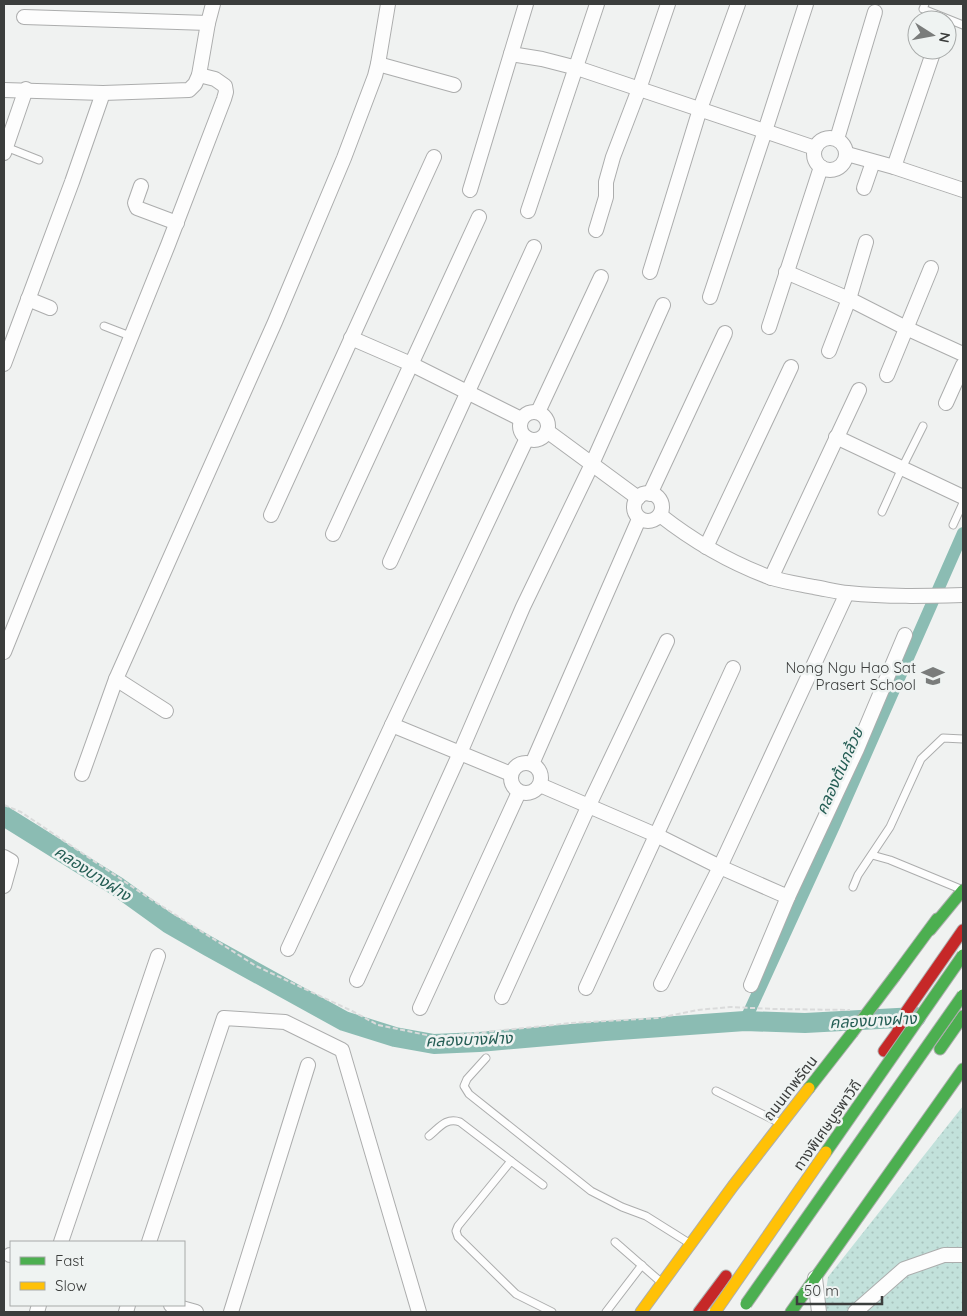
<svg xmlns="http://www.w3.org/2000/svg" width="967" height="1316" font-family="Quicksand,'Noto Sans Thai',sans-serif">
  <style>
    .grass { fill: url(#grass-dots) }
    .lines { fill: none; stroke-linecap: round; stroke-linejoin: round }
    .canal { stroke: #8bbcb3; stroke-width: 12 }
    .river { stroke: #8bbcb3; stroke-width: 20 }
    .lane-casing { stroke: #acadad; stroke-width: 9 }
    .street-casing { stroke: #acadad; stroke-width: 16 }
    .fast-casing { stroke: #acadad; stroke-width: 13 }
    .slow-casing { stroke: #acadad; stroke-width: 13 }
    .jam-casing { stroke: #acadad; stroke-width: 13 }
    .path { stroke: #dadbdb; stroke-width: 2; stroke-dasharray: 5 2.5; stroke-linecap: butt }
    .lane { stroke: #fdfdfd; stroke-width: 7 }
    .street { stroke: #fdfdfd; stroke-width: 14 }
    .fast { stroke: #4caf50; stroke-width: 11 }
    .slow { stroke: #ffc107; stroke-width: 11 }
    .jam { stroke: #c62828; stroke-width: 11 }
    .fast-bridge-casing { stroke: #acadad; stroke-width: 13; stroke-linecap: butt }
    .slow-bridge-casing { stroke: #acadad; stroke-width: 13; stroke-linecap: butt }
    .fast-bridge { stroke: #4caf50; stroke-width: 11 }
    .slow-bridge { stroke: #ffc107; stroke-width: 11 }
    .labels { text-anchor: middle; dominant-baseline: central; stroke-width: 5; stroke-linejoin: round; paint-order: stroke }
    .poi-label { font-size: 15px; fill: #3b3d3c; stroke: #eff3f2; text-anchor: end }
    .street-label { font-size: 15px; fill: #3b3d3c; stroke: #eff3f2 }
    .water-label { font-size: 16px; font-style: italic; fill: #245d54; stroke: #eff3f2 }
  </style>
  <defs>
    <pattern id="grass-dots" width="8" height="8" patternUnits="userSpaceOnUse" patternTransform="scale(1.25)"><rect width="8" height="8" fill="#c2e1db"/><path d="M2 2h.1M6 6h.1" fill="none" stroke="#a8c2bd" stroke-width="1.8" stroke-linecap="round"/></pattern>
  </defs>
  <rect width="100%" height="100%" fill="#f0f2f1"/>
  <path class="grass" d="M963,1106V1312H823L828,1277Z"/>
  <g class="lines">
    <path class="canal" d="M745,1021L835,824L963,533"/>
    <path class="river" d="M4,816L118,887L168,923L208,946L344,1021L395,1037L434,1044L479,1042L605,1031L745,1021L805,1023L916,1017"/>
    <defs>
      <g id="lane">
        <path d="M925,4L923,9L963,25"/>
        <path d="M6,147L39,160"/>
        <path d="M104,326L130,336"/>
        <path d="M882,512L902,468L923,426"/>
        <path d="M953,525L963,503"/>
        <path d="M872,855L890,860L958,888"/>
        <path d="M853,887L858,875L890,827L921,759L943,738L963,739"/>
        <path d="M486,1058L467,1079L464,1086L469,1094L591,1191L622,1207L646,1216L689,1243"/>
        <path d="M716,1091L780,1123"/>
        <path d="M429,1136C439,1128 446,1117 460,1122L511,1161"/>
        <path d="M543,1185L511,1161L458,1226L456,1231L458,1237L516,1294L552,1312"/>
        <path d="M615,1242L662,1283"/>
        <path d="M606,1312L642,1265"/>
      </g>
      <g id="street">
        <path d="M24,17L208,23"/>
        <path d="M511,54L542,59L577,68L815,148"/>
        <path d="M378,64L454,85"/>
        <path d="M4,90L103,93L189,90L195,84L199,75L208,23L213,4"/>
        <circle cx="830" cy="154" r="16"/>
        <path d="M837,139L875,12"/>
        <path d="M4,153L26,89"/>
        <path d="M847,154L894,167L963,190"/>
        <path d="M894,167L934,50"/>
        <path d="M141,186L135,203L137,208L177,223"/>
        <path d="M864,188L873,162"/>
        <path d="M470,190L526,4"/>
        <path d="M528,211L597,4"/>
        <path d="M596,230L606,197V182L613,157L639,89L668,4"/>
        <path d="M650,272L700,109L738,4"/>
        <path d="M786,272L849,299L906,328L963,354"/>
        <path d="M710,297L765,131L806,4"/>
        <path d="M28,299L50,308"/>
        <path d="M769,327L821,167"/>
        <path d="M351,338L411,364L521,419"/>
        <path d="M829,351L849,299L866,242"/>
        <path d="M4,364L72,182L103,93"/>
        <path d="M887,375L931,268"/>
        <path d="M946,403L963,365"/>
        <circle cx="534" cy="426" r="14"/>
        <path d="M538,412L601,277"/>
        <path d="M547,431L638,498"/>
        <path d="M836,437L963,497"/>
        <circle cx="648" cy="507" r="14"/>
        <path d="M650,494L725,333"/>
        <path d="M271,515L434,157"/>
        <path d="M660,515C693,541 729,562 769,577C784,582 799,584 814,587C826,589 837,592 848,593C887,597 925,596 963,595"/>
        <path d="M333,534L479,217"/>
        <path d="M706,547L791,367"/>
        <path d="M390,562L534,247"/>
        <path d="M771,578L859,390"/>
        <path d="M4,652L168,245L224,99L226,92L225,86L215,79L199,75"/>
        <path d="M116,679L166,711"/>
        <path d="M392,725L511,774"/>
        <circle cx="526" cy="778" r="15"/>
        <path d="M532,764L639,519"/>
        <path d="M82,774L116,679L275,322L344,158L375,76L378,64L388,4"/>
        <path d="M540,785L656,835L720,867L788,897"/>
        <path d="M4,857L11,861L4,886"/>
        <path d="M288,949L392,725L527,438"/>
        <path d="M357,980L460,753L523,607L592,464L663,305"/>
        <path d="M661,984L720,867L847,593"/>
        <path d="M751,985L788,897L857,749L905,635"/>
        <path d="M586,988L733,668"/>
        <path d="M502,997L589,805L667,641"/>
        <path d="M420,1008L519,792"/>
        <path d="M61,1242L158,956"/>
        <path d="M149,1242L224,1018L285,1022L342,1050L419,1312"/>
        <path d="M10,1255H11"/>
        <path d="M815,1278L819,1312"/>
        <path d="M171,1305L196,1312"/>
        <path d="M37,1312L39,1305"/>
        <path d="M126,1312L128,1305"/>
        <path d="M231,1312L308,1065"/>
        <path d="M855,1312L904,1269L944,1255H963"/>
      </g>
      <g id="fast">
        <path d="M930,930L963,890"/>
        <path d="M895,976L937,919"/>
        <path d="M940,1049L963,1016"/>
        <path d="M809,1088L852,1033"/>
        <path d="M791,1312L963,1069"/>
      </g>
      <path id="slow" d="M641,1312L733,1186L809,1088"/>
      <g id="jam">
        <path d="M884,1051L897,1033L906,1012L963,930"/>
        <path d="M699,1312L726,1276"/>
      </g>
    </defs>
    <use href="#lane" class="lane-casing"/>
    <use href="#street" class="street-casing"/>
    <use href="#fast" class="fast-casing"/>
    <use href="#slow" class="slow-casing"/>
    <use href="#jam" class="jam-casing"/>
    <path class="path" d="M4,805L21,812L149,898L256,966L352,1011L378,1025L436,1037L572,1023L658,1018L698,1010L730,1007L775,1009L850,1010"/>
    <use href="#lane" class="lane"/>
    <use href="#street" class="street"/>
    <use href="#fast" class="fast"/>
    <use href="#slow" class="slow"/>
    <use href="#jam" class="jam"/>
    <defs>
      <g id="fast-bridge">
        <path d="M852,1033L895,976"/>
        <path d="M826,1152L963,955"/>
        <path d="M746,1304L963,995"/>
      </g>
      <path id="slow-bridge" d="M715,1312L826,1152"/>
    </defs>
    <use href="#fast-bridge" class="fast-bridge-casing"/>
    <use href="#slow-bridge" class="slow-bridge-casing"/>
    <use href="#fast-bridge" class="fast-bridge"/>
    <use href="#slow-bridge" class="slow-bridge"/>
  </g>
  <defs>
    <symbol id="school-bare" viewBox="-9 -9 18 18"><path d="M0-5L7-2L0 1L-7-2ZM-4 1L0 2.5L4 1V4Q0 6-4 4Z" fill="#7a7c7b" stroke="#eff3f2" stroke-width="2.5" paint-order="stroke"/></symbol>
  </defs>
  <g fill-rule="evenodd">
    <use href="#school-bare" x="917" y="660" width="32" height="32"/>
  </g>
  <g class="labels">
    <g class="poi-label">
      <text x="916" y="667">Nong Ngu Hao Sat<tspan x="916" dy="17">Prasert School</tspan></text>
    </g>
    <g class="street-label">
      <text transform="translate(790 1088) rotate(-52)">ถนนเทพรัตน</text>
      <text transform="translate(827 1125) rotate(-55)">ทางพิเศษบูรพาวิถี</text>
    </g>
    <g class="water-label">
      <text transform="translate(839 771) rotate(-66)">คลองต้นกล้วย</text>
      <text transform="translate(93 873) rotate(33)">คลองบางฝาง</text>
      <text transform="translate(873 1020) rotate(-3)">คลองบางฝาง</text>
      <text transform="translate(469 1039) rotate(-2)">คลองบางฝาง</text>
    </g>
  </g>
  <rect width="967" height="1316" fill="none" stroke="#3b3d3c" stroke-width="10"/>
  <rect x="10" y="1241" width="175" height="65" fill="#eff3f2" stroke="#a7aaa9"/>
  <rect x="20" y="1257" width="25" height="8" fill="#4caf50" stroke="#a7aaa9"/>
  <text x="55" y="1266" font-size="15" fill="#3b3d3c">Fast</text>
  <rect x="20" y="1282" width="25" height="8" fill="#ffc107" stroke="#a7aaa9"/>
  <text x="55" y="1291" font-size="15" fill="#3b3d3c">Slow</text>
  <g transform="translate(932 35) rotate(101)"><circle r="24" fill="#eff3f2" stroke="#a7aaa9"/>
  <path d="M0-4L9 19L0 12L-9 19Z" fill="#7a7c7b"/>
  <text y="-8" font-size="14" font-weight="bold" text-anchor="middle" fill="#3b3d3c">N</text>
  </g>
  <path d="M797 1296v8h85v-8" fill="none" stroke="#3b3d3c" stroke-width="2.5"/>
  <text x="804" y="1296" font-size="15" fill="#3b3d3c" stroke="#eff3f2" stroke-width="4" paint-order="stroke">50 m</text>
</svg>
